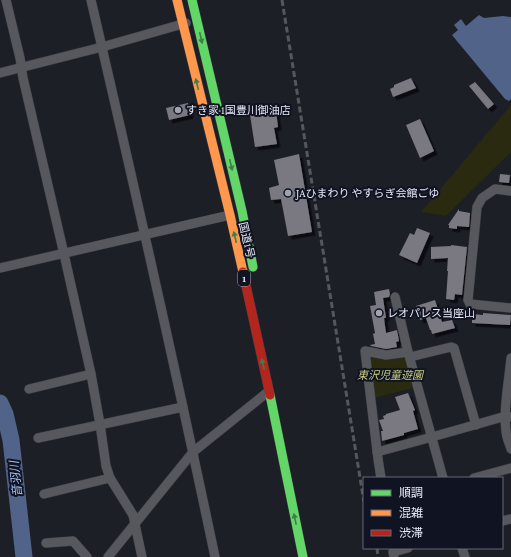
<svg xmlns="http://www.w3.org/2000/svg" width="511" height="557" font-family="'Crimson Pro','Noto Sans JP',serif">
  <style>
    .green { fill: #292a0f }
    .water { fill: #516388 }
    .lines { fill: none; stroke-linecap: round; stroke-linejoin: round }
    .river { stroke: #516388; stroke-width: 17 }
    .building { fill: #7a7880; filter: url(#shadow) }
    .street-casing { stroke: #393a41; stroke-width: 10 }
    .fast-casing { stroke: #393a41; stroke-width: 10 }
    .slow-casing { stroke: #393a41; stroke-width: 10 }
    .jam-casing { stroke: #393a41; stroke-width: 10 }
    .street { stroke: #56585e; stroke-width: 9 }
    .fast { stroke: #63d668; stroke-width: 9 }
    .slow { stroke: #ff974d; stroke-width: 9 }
    .jam { stroke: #b3261e; stroke-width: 9 }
    .rail { stroke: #56575e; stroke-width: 3; stroke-dasharray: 6 3; stroke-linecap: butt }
    .oneway { fill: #3e7e48 }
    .poi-dot { fill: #a1a4ae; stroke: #101321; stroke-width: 1.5 }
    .labels { text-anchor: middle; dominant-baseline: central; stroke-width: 4; stroke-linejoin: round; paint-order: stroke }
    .shield { fill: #101321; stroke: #a7aab6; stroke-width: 1 }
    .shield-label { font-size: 10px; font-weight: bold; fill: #e8ebf6 }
    .poi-label { font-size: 11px; fill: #e8ebf6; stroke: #101321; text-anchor: start }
    .street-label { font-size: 11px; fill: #e8ebf6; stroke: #101321 }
    .park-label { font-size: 11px; font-style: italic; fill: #c9ce83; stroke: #101321 }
    .water-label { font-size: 12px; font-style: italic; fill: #a7c1f4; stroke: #101321 }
  </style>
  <defs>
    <filter id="shadow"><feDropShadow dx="3.5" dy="3.5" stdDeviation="0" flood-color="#0009"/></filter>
  </defs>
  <rect width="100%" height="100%" fill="#1d1f27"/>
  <g class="green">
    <path d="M511,105V152L446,216L421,212Z"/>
    <path d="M370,353L404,355L413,388L374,398Z"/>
  </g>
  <path class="water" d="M479,15L484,18L503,16L511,17V99L509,101L505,99L452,35L458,30L454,25L461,19L466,26Z"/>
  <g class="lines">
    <path class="river" d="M0,403L5,414L11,440L24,557"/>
  </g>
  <g class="building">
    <path d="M411,78L416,88L393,97L390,89L394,87V85Z"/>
    <path d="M475,82L494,104L488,109L469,86Z"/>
    <path d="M188,103L190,115L169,120L166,108Z"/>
    <path d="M276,111L278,127L274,128L277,144L255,147L250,115Z"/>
    <path d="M420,119L434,151L420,158L406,125Z"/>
    <path d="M299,154L312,232L288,236L281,199L271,200L269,188L279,185L274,160Z"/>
    <path d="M500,174L510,175L509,183L499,182Z"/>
    <path d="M459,209V211L470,213L469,227L457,226V229L449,228V225H448Z"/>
    <path d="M417,228L430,233L417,263L399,255L410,233L414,235Z"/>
    <path d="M451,245L467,247L462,295L455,294L454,300L446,299L448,271H447L448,258L431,259V247L451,246Z"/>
    <path d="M389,289L390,294L389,297L383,298L386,318H384L386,333L397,330L399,341L396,342L397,347L386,349L371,346L370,345L375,344L373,334L375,333L370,306L376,305L374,292Z"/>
    <path d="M435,300L442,322L452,320L455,328L432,334L431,330H430L426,318L420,320L416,306Z"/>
    <path d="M483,313L511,315L510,325L472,323V314L483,315Z"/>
    <path d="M408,393L415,410L413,411L418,429L404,433V435L382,441L381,431H383L379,420L384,419L383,416L386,415V414L400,410L395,397Z"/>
  </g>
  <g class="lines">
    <defs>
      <g id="street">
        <path d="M6,0L20,58L23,78L64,254L91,374L100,424L106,466L110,478L133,515L142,557"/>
        <path d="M91,0C134,185 176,371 215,557"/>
        <path d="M0,73L102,47L186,23"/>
        <path d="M511,191L495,189L482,198L477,207L468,300L470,304L511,308"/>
        <path d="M0,268L230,215"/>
        <path d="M395,297L408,352L443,478"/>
        <path d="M410,357L451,347L454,348L476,425"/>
        <path d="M511,358C509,381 502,415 507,437C508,441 510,445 511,449"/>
        <path d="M29,389L91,374"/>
        <path d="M38,438L183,407"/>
        <path d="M377,452L432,437L506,416L511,417"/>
        <path d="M381,478L378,459L365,351L386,355L408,352"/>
        <path d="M474,478L511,468"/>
        <path d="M44,494L110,478"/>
        <path d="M502,521L511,519"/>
        <path d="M46,543L73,541L87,557"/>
        <path d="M462,548L465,557"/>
        <path d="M108,557L193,452L269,391"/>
        <path d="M394,557L393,552L408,548"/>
      </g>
      <g id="fast">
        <path d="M192,0L242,211L253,267"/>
        <path d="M270,395L303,557"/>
      </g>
      <path id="slow" d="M177,0L230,215L243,272"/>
      <path id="jam" d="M243,272L270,395"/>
    </defs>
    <use href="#street" class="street-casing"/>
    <use href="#fast" class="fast-casing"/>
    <use href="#slow" class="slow-casing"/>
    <use href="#jam" class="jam-casing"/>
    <use href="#street" class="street"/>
    <use href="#fast" class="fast"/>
    <use href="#slow" class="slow"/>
    <use href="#jam" class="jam"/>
    <g class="rail">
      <path d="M282,0L364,502"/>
      <path d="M377,548L378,557"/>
    </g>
  </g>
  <defs><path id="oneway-solid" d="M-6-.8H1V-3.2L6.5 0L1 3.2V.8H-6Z"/></defs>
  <g class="oneway">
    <use href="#oneway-solid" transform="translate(201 38) rotate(77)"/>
    <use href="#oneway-solid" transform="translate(197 84) rotate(-104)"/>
    <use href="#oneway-solid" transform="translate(231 165) rotate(77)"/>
    <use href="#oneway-solid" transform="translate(235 237) rotate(-103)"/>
    <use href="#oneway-solid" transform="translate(263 364) rotate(-103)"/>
    <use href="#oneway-solid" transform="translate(295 519) rotate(-102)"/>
  </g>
  <g class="poi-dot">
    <circle cx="178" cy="110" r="4"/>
    <circle cx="288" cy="193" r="4"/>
    <circle cx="379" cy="313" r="4"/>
  </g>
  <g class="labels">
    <rect class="shield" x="238" y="270" width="12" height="16" rx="3"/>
    <g class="shield-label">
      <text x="244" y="278">1</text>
    </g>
    <g class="poi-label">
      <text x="186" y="110">すき家 1国豊川御油店</text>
      <text x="296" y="193">JAひまわり やすらぎ会館ごゆ</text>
      <text x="387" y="313">レオパレス当座山</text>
    </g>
    <g class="street-label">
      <text transform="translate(247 240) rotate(77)">国道1号</text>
    </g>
    <g class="park-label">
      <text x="390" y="375">東沢児童遊園</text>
    </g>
    <g class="water-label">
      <text transform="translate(16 479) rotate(-96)">音羽川</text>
    </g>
  </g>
  <rect x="363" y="477" width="140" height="72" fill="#101321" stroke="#666976"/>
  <rect x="371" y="490" width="20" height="6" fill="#63d668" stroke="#666976"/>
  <text x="399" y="497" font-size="12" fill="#e8ebf6">順調</text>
  <rect x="371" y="510" width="20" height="6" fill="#ff974d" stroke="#666976"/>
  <text x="399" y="517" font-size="12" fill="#e8ebf6">混雑</text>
  <rect x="371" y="530" width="20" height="6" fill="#b3261e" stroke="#666976"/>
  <text x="399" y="537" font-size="12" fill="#e8ebf6">渋滞</text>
</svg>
